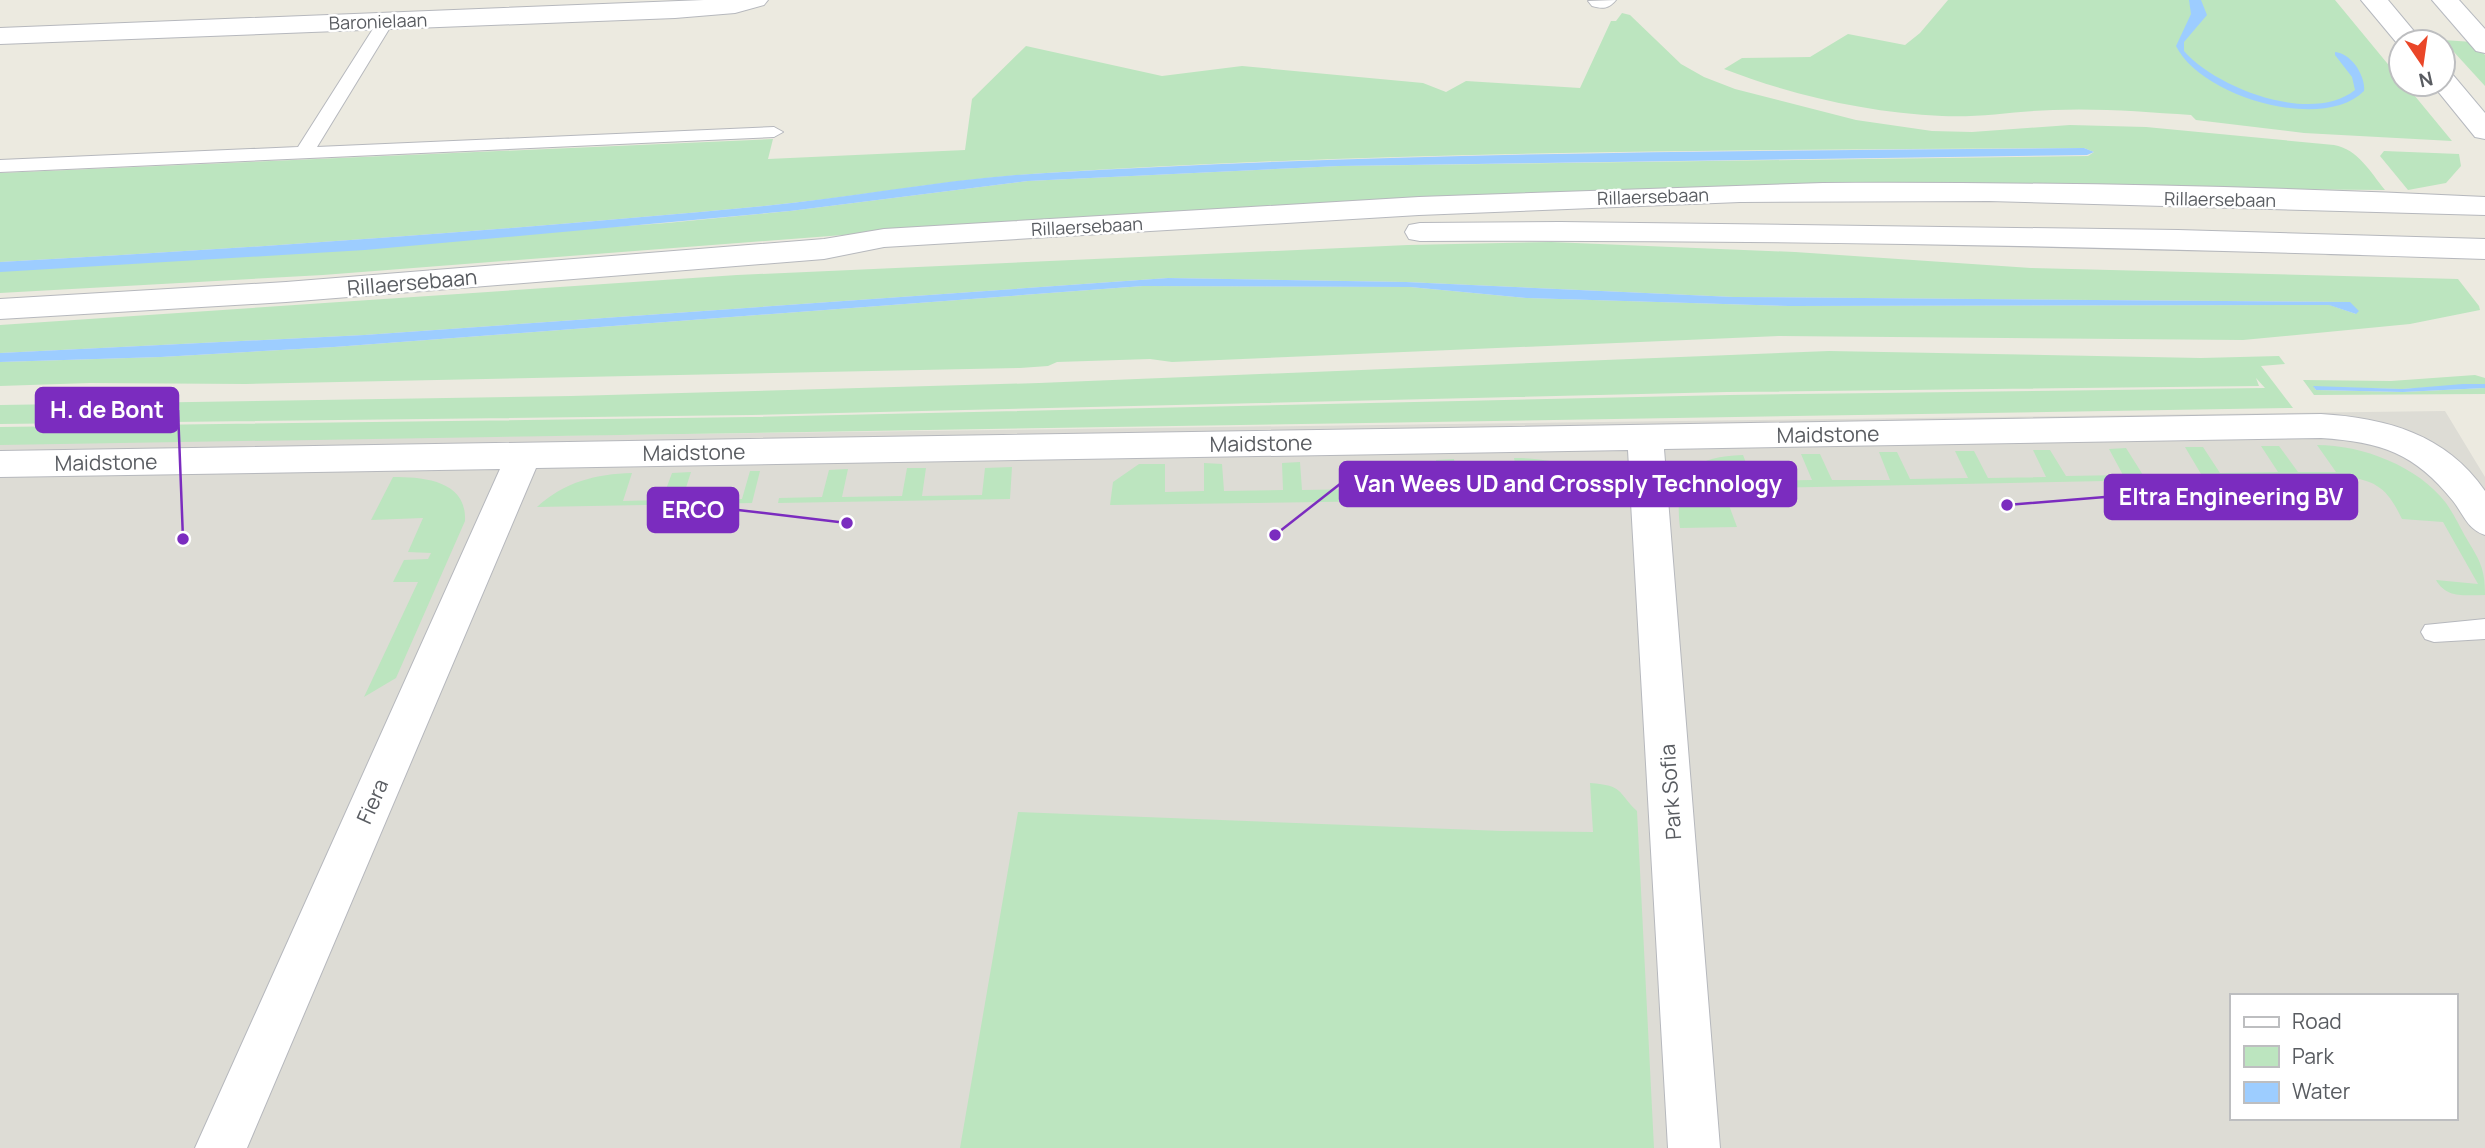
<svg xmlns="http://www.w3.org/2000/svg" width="2485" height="1148" font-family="Manrope,sans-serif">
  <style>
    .industrial { fill: #dddcd5; fill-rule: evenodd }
    .green { fill: #bce5bf }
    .water { fill: #9dcdff }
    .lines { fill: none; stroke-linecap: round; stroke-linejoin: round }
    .service-casing { stroke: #b6b8bd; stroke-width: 2 }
    .minor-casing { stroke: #b6b8bd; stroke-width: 2 }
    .tertiary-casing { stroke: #b6b8bd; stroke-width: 2 }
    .secondary-casing { stroke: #b6b9bf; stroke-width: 2 }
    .service { fill: #fff; fill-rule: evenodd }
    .minor { fill: #fff; fill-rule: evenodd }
    .tertiary { fill: #fff; fill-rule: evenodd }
    .secondary { fill: #fff; fill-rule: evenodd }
    .labels { text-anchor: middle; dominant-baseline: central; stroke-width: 5; stroke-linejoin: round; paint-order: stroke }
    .far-street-label { font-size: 18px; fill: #595c61; stroke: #fff }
    .street-label { font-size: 21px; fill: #595c61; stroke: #fff }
    .leader { fill: none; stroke: #7b2cbf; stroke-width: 2.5 }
    .callout-dot { fill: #7b2cbf; stroke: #fff; stroke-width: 2.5 }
    .callout { fill: #7b2cbf; stroke: #7b2cbf; stroke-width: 2.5 }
    .callout-label { font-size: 23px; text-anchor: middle; font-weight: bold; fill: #fff }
  </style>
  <rect width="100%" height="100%" fill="#eceae0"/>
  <path class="industrial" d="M2445,411L2485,477V1148H0V443ZM2231,996H2455V1118H2231Z"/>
  <g class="green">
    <path d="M1948,0H2335L2401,80V84H2405L2452,141L2304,133L2196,120L2191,115C2146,112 2099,108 2053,110C2016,111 1979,118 1942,116C1869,113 1791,95 1724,69L1742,58L1810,57L1848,34L1905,45L1920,33Z"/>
    <path d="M1622,13L1630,15L1681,64L1704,77L1735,89L1856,120L1932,131L1972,132L2070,125L2146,127L2334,145C2358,149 2371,173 2385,190L2139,188L973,225L323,275L0,293V271L667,223L790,211L1028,181L1339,166L2088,156L2094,152L2084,148C1738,150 1391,151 1046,173C951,179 858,197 764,206C510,230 255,248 0,262V173L773,139L768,159L965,150L972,99L1026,46L1162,76L1242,66L1423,83L1446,92L1466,81L1580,88L1611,21H1616Z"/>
    <path d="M2443,40L2473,42L2485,55V86Z"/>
    <path d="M2384,151L2459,154L2461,166L2446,183L2408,190L2380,156Z"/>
    <path d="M1551,242L1795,252L2031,268L2458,279L2479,306L2480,310L2410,324L2243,340L1779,336L1172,362L1150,359L1057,362L1048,366L1020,368L246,384L90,383L0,386V362L161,357L334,347L1143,286L1410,287L1527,298L1789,306L2330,305L2356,314L2349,302L1734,297L1406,282L1168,278L364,335L0,353V325L737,275L1408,245Z"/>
    <path d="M1829,351L2201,358L2279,356L2285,364L2261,366L2293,408L0,445V427L751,417L1729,395L2265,388L2256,378L2259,386L1727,392L751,415L0,424V405L571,396L1039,383Z"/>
    <path d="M2475,375L2485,378V384L2402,389L2314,387L2316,390L2403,392L2485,388V394L2314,395L2303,380L2391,381Z"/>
    <path d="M2317,445C2362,445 2418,466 2446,503C2453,513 2459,525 2465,536C2479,560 2485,566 2485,595C2465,595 2447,599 2436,580L2478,584L2443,522L2402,519C2387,488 2377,481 2344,476L1723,489L1737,527L1680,528C1674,476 1688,457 1743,455L1753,481L1812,480L1801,454H1820L1832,480H1890L1879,452H1897L1910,479L1968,478L1955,451H1974L1988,478L2046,477L2033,450H2050L2066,476L2123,475L2109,449L2126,448L2143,475L2201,474L2185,447H2203L2220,473L2278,472L2261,446H2279L2298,472H2336Z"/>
    <path d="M1514,458C1545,458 1577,463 1601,485L1528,486L1531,499L1110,505L1113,482L1139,464H1165V492L1204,491V463L1222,464L1224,491L1283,490L1282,463L1300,462L1302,490L1362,489L1359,461H1378L1382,488L1440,487L1436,460L1454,459L1459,487L1519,486Z"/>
    <path d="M907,468H926L922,496L982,495L985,468L1012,467L1010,499L778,503L779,498L822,497L829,470L848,469L842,497L902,496Z"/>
    <path d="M750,471H760L752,503L537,507C564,482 596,474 632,473L623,501L662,500L672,473L691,472L682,500L742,499Z"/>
    <path d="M393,477C423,477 467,480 465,521L396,678L364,697L418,582H393L404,560L428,559L431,553L408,552L423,518L371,520Z"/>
    <path d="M1590,783C1625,786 1616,791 1637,811L1654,1148H960L1018,812L1502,831L1593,832Z"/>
  </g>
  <g class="water">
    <path d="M2189,0H2201L2207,15L2184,42V51C2216,88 2312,125 2355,90L2352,77L2335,55V52C2351,53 2366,76 2364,91C2322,133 2200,96 2176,46L2191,14Z"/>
    <path d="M2084,148L2094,152L2087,155L1339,166L1028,181L790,211L365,250L0,272V262C255,248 510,230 764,206C858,197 951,178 1046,173C1391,152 1738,151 2084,148Z"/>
    <path d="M1168,278L1406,282L1734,297L2350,302L2359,311L2356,314L2329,305L1789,306L1526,298L1410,287L1143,286L334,347L161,357L0,362V353L364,335Z"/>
    <path d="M2463,384H2485V388L2403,392L2316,390L2313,386L2402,389Z"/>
  </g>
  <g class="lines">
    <defs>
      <g id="service">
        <path d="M386,16L394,21L317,147L774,127L783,132L774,137L0,172V160L298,147L378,21Z"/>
        <path d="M2485,619V639L2434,642L2425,639L2421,632L2425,625Z"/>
      </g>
      <g id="minor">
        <path d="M704,0H768L764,5L735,13L675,18L0,44V28Z"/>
        <path d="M1616,0C1609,9 1602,9 1592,6L1588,1Z"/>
        <path d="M2321,414C2386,418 2446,434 2485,491V535C2467,529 2464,515 2453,501C2415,453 2381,442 2321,438L1664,449L1720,1148H1668L1628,450L536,468L247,1148H195L500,469L0,477V451Z"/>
      </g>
      <g id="tertiary">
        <path d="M1823,183C2043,182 2265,186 2485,197V215L1989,201L1740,202L1419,215L884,247L824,259L286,302L0,319V299L286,282L824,239L884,229L1419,197Z"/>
        <path d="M1560,222L2178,230L2485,239V259C2130,247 1775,239 1420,241L1409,239L1405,232L1409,225L1420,223Z"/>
      </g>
      <g id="secondary">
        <path d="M2361,0H2388L2423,42H2401V48Z"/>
        <path d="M2432,0H2459L2485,29V53L2476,51Z"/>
        <path d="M2443,73L2453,75L2485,113V139L2475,137L2432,84H2443Z"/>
      </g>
    </defs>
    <use href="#service" class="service-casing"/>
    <use href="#minor" class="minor-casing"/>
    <use href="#tertiary" class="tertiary-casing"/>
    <use href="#secondary" class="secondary-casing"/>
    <use href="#service" class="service"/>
    <use href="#minor" class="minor"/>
    <use href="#tertiary" class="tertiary"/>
    <use href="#secondary" class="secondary"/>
  </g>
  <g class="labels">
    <g class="far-street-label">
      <text transform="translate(378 21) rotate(-2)">Baronielaan</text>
      <text transform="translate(1653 196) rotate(-2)">Rillaersebaan</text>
      <text transform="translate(2220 199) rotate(1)">Rillaersebaan</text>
      <text transform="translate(1087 226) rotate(-3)">Rillaersebaan</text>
    </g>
    <g class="street-label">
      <text transform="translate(412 282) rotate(-5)">Rillaersebaan</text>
      <text transform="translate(1828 434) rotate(-1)">Maidstone</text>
      <text transform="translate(1261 443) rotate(-1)">Maidstone</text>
      <text transform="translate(694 452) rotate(-1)">Maidstone</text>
      <text transform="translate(106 462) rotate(-1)">Maidstone</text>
      <text transform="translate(1670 792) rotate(-94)">Park Sofia</text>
      <text transform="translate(372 801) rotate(-66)">Fiera</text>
    </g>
  </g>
  <path class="leader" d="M183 539L178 410M1275 535L1340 484M2007 505L2105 497M847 523L738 510"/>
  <g class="callout-dot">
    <circle cx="183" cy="539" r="7"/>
    <circle cx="1275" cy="535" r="7"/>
    <circle cx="2007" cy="505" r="7"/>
    <circle cx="847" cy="523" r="7"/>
  </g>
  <g class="callout">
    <rect x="36" y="388" width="142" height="44" rx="7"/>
    <rect x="1340" y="462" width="456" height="44" rx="7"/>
    <rect x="2105" y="475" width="252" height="44" rx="7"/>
    <rect x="648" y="488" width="90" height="44" rx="7"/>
  </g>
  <g class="callout-label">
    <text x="107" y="418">H. de Bont</text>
    <text x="1568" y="492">Van Wees UD and Crossply Technology</text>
    <text x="2231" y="505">Eltra Engineering BV</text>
    <text x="693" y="518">ERCO</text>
  </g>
  <rect x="2230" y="994" width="228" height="126" fill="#ffffff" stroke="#bdbec0" stroke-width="2"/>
  <rect x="2244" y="1017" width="35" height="10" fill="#ffffff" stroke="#bdbec0" stroke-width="2"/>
  <text x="2292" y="1029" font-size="21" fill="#595c61">Road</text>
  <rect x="2244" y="1046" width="35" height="21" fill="#bce5bf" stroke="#bdbec0" stroke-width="2"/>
  <text x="2292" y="1064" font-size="21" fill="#595c61">Park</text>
  <rect x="2244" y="1082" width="35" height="21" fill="#9dcdff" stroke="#bdbec0" stroke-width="2"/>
  <text x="2292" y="1099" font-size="21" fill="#595c61">Water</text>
  <g transform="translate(2422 63) rotate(167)"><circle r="33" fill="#ffffff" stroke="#bdbec0" stroke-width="2"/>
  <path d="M0-5L12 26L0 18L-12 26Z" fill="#ea4628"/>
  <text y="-10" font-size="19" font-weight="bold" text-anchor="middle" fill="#595c61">N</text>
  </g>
</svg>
